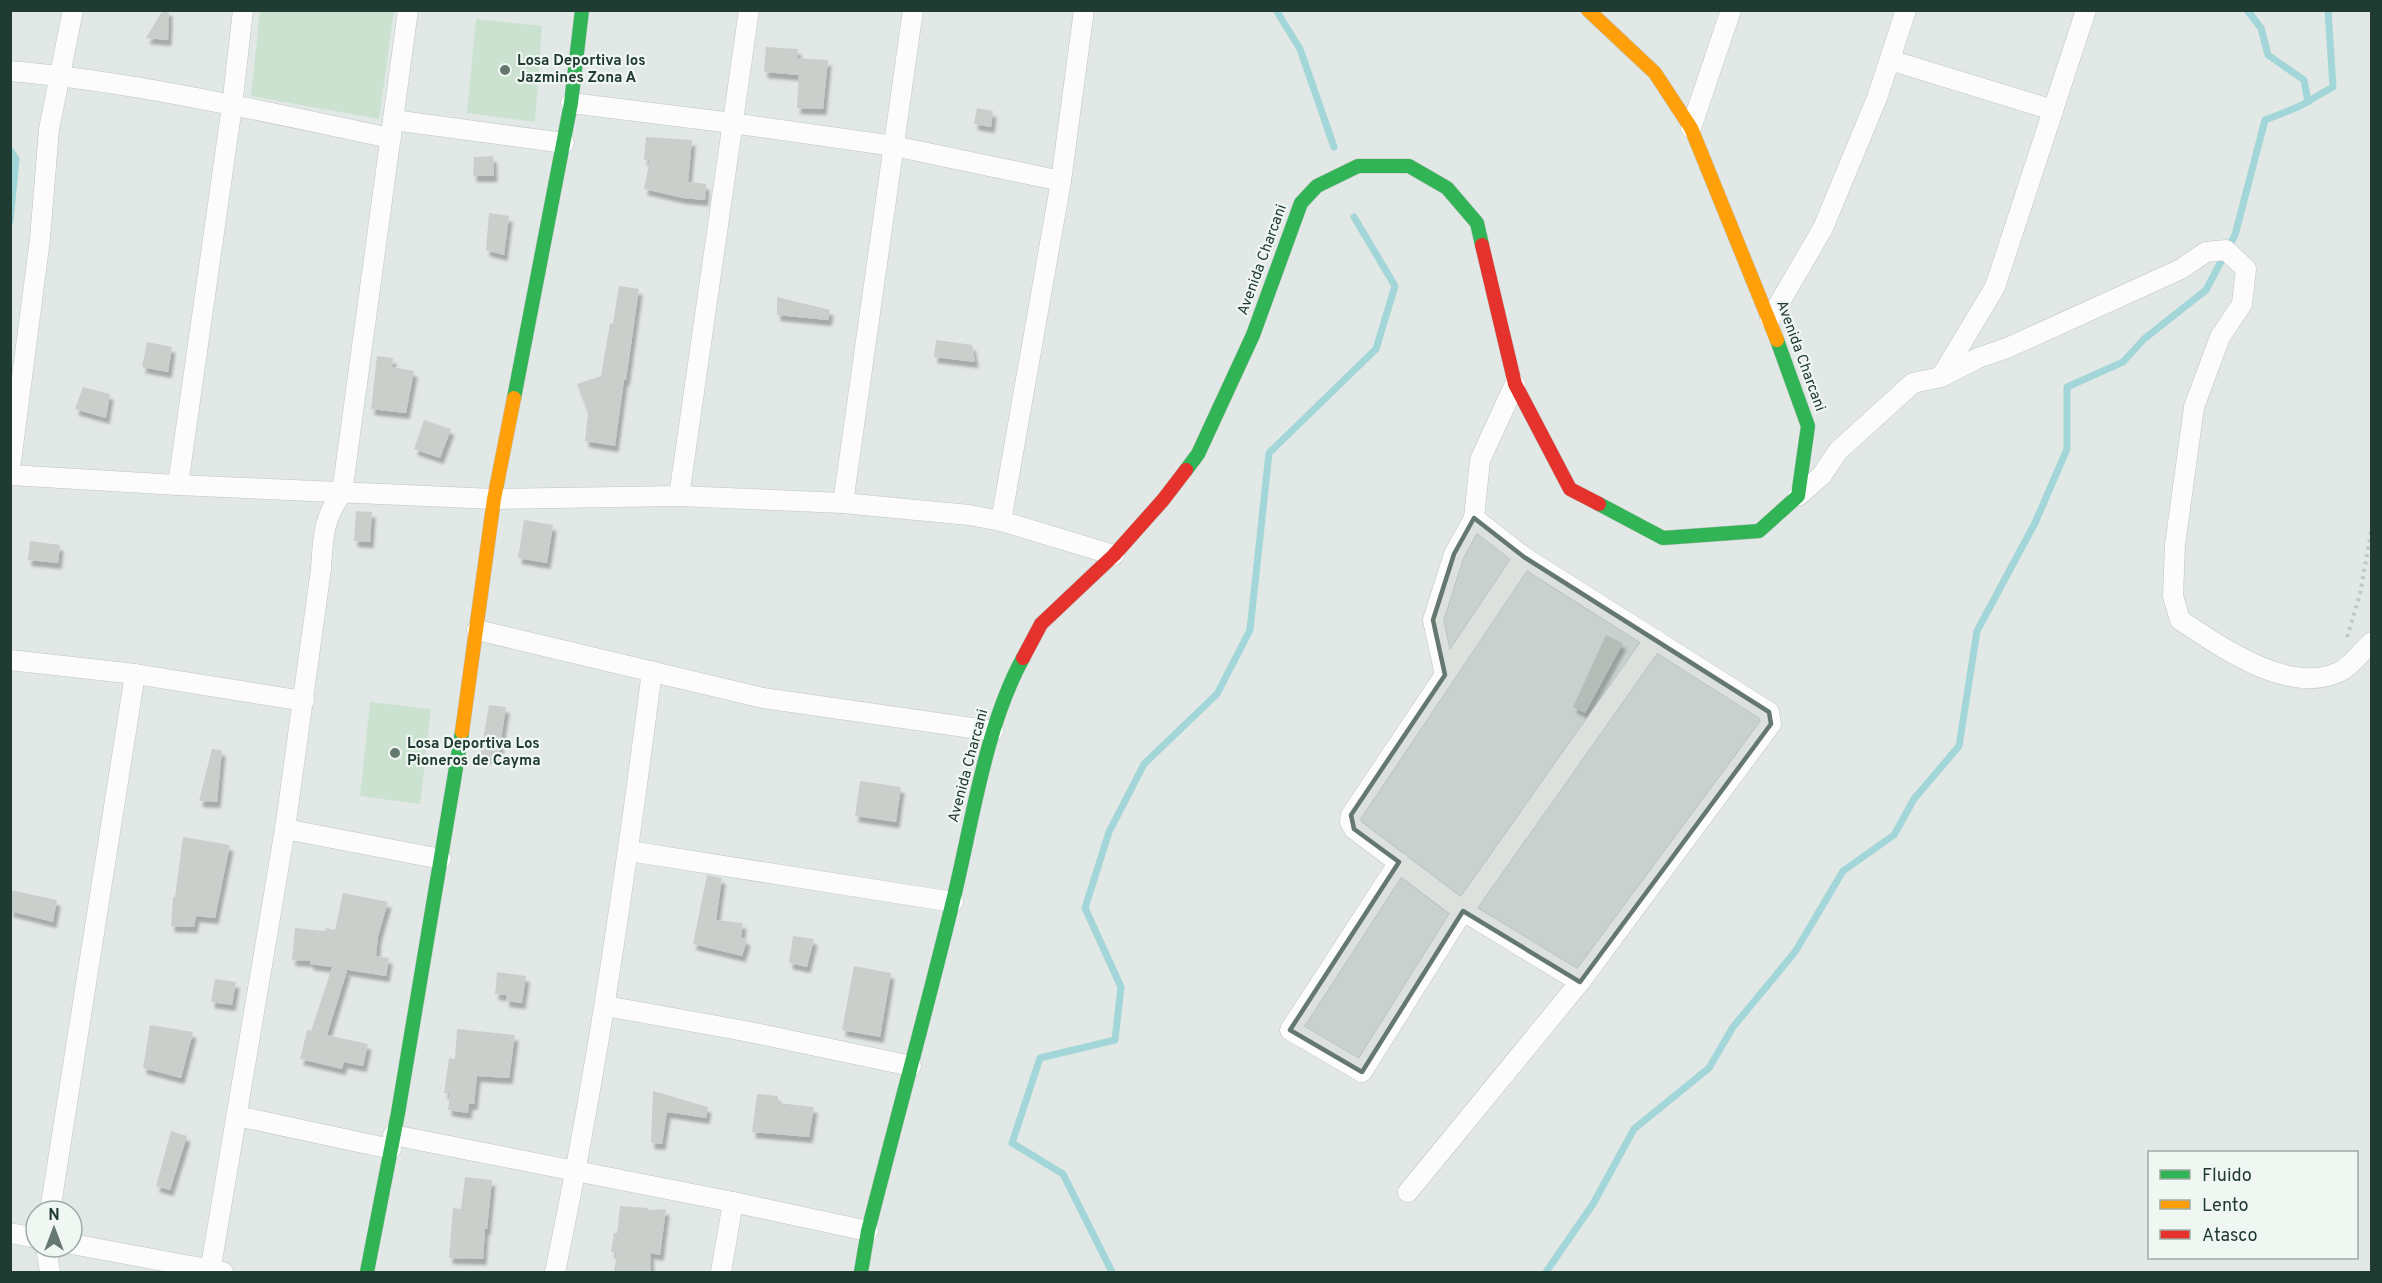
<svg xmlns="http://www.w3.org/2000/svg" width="2382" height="1283" font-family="Overpass,sans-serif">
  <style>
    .green { fill: #cae2cf }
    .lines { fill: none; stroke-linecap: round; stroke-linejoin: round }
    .stream { stroke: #a2d6d8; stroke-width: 7 }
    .building { fill: #cacfcc; filter: url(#shadow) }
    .street-casing { stroke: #bfc5c2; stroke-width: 21 }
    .fast-casing { stroke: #bcc4c0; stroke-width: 15 }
    .slow-casing { stroke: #bcc4c0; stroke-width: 15 }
    .jam-casing { stroke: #bcc4c0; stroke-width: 15 }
    .path { stroke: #bfc8c5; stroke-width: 4; stroke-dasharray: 3 4.5; stroke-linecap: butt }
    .street { stroke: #fbfcfb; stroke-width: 20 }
    .fast { stroke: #30b455; stroke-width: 14 }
    .slow { stroke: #ff9f0a; stroke-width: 14 }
    .jam { stroke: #e5322d; stroke-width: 14 }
    .marked { fill: #647870; fill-opacity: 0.2; stroke: #647870; stroke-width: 4.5; stroke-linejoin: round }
    .poi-dot { fill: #647870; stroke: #f0f7f3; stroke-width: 2 }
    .labels { text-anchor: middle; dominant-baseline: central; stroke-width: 4.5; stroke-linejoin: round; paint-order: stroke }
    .poi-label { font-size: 15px; font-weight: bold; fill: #203b31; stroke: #f0f7f3; text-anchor: start }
    .street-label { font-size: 15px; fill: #203b31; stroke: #f0f7f3 }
  </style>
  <defs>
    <filter id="shadow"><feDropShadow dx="3.5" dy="6" stdDeviation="1.5" flood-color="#0004"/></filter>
  </defs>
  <rect width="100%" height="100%" fill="#e2e8e5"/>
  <g class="green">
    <path d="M260,11H394L379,119L251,96Z"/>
    <path d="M476,19L542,26L535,122L467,113Z"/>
    <path d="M370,702L431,709L420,804L360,796Z"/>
  </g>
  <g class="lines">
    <g class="stream">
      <path d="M1276,10L1300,49L1334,147"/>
      <path d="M2247,10L2261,28L2268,55L2304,80L2308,102"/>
      <path d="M10,150L16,159L10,221"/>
      <path d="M1112,1272L1063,1174L1012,1143L1040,1058L1115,1040L1121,987L1085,908L1109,832L1144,764L1217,694L1250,630L1269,453L1376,349L1395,286L1354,217"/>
      <path d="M1546,1272L1593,1204L1634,1129L1709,1068L1733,1027L1795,952L1843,871L1894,835L1914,799L1959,746L1977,631L2035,523L2067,449V387L2123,362L2144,339L2206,290L2235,235L2265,120L2298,107L2333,87L2328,10"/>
    </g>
  </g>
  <g class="building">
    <path d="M163,10H169L168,40L146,38Z"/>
    <path d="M766,47L798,49L797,58L828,60L823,109L797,108L799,75L764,72Z"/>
    <path d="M977,108L993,111L991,127L974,124Z"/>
    <path d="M646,137L692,140L688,182L706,184L705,200L683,198L644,189L650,160H644Z"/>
    <path d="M493,156L494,176H473L474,157Z"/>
    <path d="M489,213L509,216L504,255L486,250Z"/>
    <path d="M619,286L639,289L626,380H624L615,446L585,441L588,413L577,384L601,376L610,323L613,324Z"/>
    <path d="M777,297L830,310L828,320L777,315Z"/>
    <path d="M936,340L972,345L975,362L934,357Z"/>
    <path d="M147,342L172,347L168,372L142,367Z"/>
    <path d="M377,356L393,358L392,367L414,371L406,413L371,409Z"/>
    <path d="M83,387L110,394L106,418L75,409Z"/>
    <path d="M424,420L451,429L440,458L414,449Z"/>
    <path d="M356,511L372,512L370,542L354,541Z"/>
    <path d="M524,520L553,525L547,563L518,558Z"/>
    <path d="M30,541L60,545L58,563L28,560Z"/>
    <path d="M1606,635L1623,643L1585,713L1573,707Z"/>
    <path d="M489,705L506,707L498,759L480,756Z"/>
    <path d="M212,749L222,750L217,802L199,801Z"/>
    <path d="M860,781L901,787L896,822L855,816Z"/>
    <path d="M183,837L230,845L215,918L196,916L194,927L171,926L173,897H175Z"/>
    <path d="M707,875L722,878L716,920L743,923L741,937L747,940L742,956L693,944Z"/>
    <path d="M10,890L57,900L53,922L10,911Z"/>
    <path d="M343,893L388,902L378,936L376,956L389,958L386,976L342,969L347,971L327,1035L368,1044L363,1066L344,1062L342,1069L300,1059L307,1030L311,1031L332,967L310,964V961L292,960L295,928L325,931L326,928L335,930Z"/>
    <path d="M793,936L814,939L807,967L789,963Z"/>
    <path d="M854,966L891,973L880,1037L842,1030Z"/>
    <path d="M497,972L526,976L522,1003L506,1001V995L495,994Z"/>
    <path d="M215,979L236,982L232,1005L211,1002Z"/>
    <path d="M150,1025L193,1032L181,1078L143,1068Z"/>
    <path d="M457,1029L515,1035L509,1078L477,1076L474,1104H469L468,1113L448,1110L450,1093H444L449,1058L455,1059Z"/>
    <path d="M653,1091L708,1107L706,1118L667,1112L662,1144L651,1143Z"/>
    <path d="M757,1094L778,1096V1103L814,1107L809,1137L752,1132Z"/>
    <path d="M171,1131L187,1136L170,1190L156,1186Z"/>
    <path d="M465,1177L492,1180L487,1229H485L483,1259L449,1258L453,1208L461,1209Z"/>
    <path d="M620,1206L648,1208L647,1210L666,1209L660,1255L650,1253L651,1272H614L617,1252H611L614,1233H617Z"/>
  </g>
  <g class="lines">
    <defs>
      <g id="street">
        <path d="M1890,60L2053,110"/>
        <path d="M10,71C138,82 265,112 391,138"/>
        <path d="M571,103L732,123L894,146L1061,181"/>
        <path d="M393,120L564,143"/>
        <path d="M1691,128L1731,10"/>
        <path d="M1770,319L1823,228L1877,98L1906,10"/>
        <path d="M1941,377L1995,287L2086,10"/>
        <path d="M10,469L40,239L49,129L73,10"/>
        <path d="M10,475L178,485L494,499L679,496L843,503L969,515L1001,521L1114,555"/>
        <path d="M178,485L232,106L243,10"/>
        <path d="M679,496L749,10"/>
        <path d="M1798,496L1822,475L1838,451L1913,383L1941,377L1978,358L2007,348L2181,269L2206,252L2226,250L2246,269L2242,304L2220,337L2194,407L2175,545L2173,596L2180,620C2221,647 2291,697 2341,671C2352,665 2362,651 2372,642"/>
        <path d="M843,503L913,10"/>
        <path d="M1001,521L1061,181L1084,10"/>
        <path d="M1524,557L1351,815L1350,822L1354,829L1463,911L1580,982"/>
        <path d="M477,630L763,698L993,731"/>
        <path d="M10,660L135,674L304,701"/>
        <path d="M1445,675L1433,620L1454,554L1474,518"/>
        <path d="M285,829L441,859"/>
        <path d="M629,851L953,902"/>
        <path d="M1399,862L1290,1030L1362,1072L1463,911L1655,639"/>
        <path d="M606,1006L750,1032L911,1066"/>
        <path d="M237,1116L391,1149"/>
        <path d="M393,1135L733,1202L868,1231"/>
        <path d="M1408,1192L1580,982L1771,724L1769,712L1524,557L1474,518L1480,460L1515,384"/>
        <path d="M50,1211L135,674"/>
        <path d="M10,1233L36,1238"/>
        <path d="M72,1244L223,1272"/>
        <path d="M46,1247L50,1272"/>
        <path d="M210,1272L285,829L321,569C323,538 323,518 342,493L408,10"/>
        <path d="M555,1272C597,1073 626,873 652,671"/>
        <path d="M721,1272L733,1202"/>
      </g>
      <g id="fast">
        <path d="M514,398L571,103L582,10"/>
        <path d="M1186,470L1198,454L1253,335L1301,203L1317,186L1358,166H1409L1447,188L1477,223L1482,245"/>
        <path d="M1599,504L1663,538L1759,531L1798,496L1808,426L1777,340"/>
        <path d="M367,1272L398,1113L462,732"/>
        <path d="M861,1272L868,1231C896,1121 926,1012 953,901C972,824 985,727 1023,658"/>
      </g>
      <g id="slow">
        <path d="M1588,10L1655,73L1691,128L1777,340"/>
        <path d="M462,732L494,499L514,398"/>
      </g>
      <g id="jam">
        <path d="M1482,245L1515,384L1570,489L1599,504"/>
        <path d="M1023,658L1041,624L1114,555L1163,500L1186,470"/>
      </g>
    </defs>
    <use href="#street" class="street-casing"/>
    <use href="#fast" class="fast-casing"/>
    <use href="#slow" class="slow-casing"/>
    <use href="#jam" class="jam-casing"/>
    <path class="path" d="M2347,637L2360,594L2372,527"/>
    <use href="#street" class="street"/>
    <use href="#fast" class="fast"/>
    <use href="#slow" class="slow"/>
    <use href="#jam" class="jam"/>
  </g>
  <path class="marked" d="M1474,518L1524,557L1769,712L1771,724L1580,982L1463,911L1362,1072L1290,1030L1399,862L1354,829L1351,815L1445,675L1433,620L1454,554Z"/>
  <g class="poi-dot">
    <circle cx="505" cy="70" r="6"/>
    <circle cx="395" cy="753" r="6"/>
  </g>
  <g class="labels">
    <g class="poi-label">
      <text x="517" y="61">Losa Deportiva los<tspan x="517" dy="17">Jazmines Zona A</tspan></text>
      <text x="407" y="744">Losa Deportiva Los<tspan x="407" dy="17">Pioneros de Cayma</tspan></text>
    </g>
    <g class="street-label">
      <text transform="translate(1263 260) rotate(-70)">Avenida Charcani</text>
      <text transform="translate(1800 356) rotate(70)">Avenida Charcani</text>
      <text transform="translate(969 766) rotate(-75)">Avenida Charcani</text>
    </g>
  </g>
  <rect width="2382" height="1283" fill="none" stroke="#203b31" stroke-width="24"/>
  <rect x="2148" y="1151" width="210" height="108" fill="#f0f7f3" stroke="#9daca5" stroke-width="1.5"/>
  <rect x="2160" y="1170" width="30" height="9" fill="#30b455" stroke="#9daca5" stroke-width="1.5"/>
  <text x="2202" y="1181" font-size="18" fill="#203b31">Fluido</text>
  <rect x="2160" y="1200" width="30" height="9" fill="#ff9f0a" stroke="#9daca5" stroke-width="1.5"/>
  <text x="2202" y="1211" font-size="18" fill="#203b31">Lento</text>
  <rect x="2160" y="1230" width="30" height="9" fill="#e5322d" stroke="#9daca5" stroke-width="1.5"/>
  <text x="2202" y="1241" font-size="18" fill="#203b31">Atasco</text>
  <g transform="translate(54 1229)"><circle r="28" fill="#f0f7f3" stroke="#9daca5" stroke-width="1.5"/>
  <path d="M0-4.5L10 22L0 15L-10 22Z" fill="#647870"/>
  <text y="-9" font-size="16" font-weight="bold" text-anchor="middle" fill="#203b31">N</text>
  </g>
</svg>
